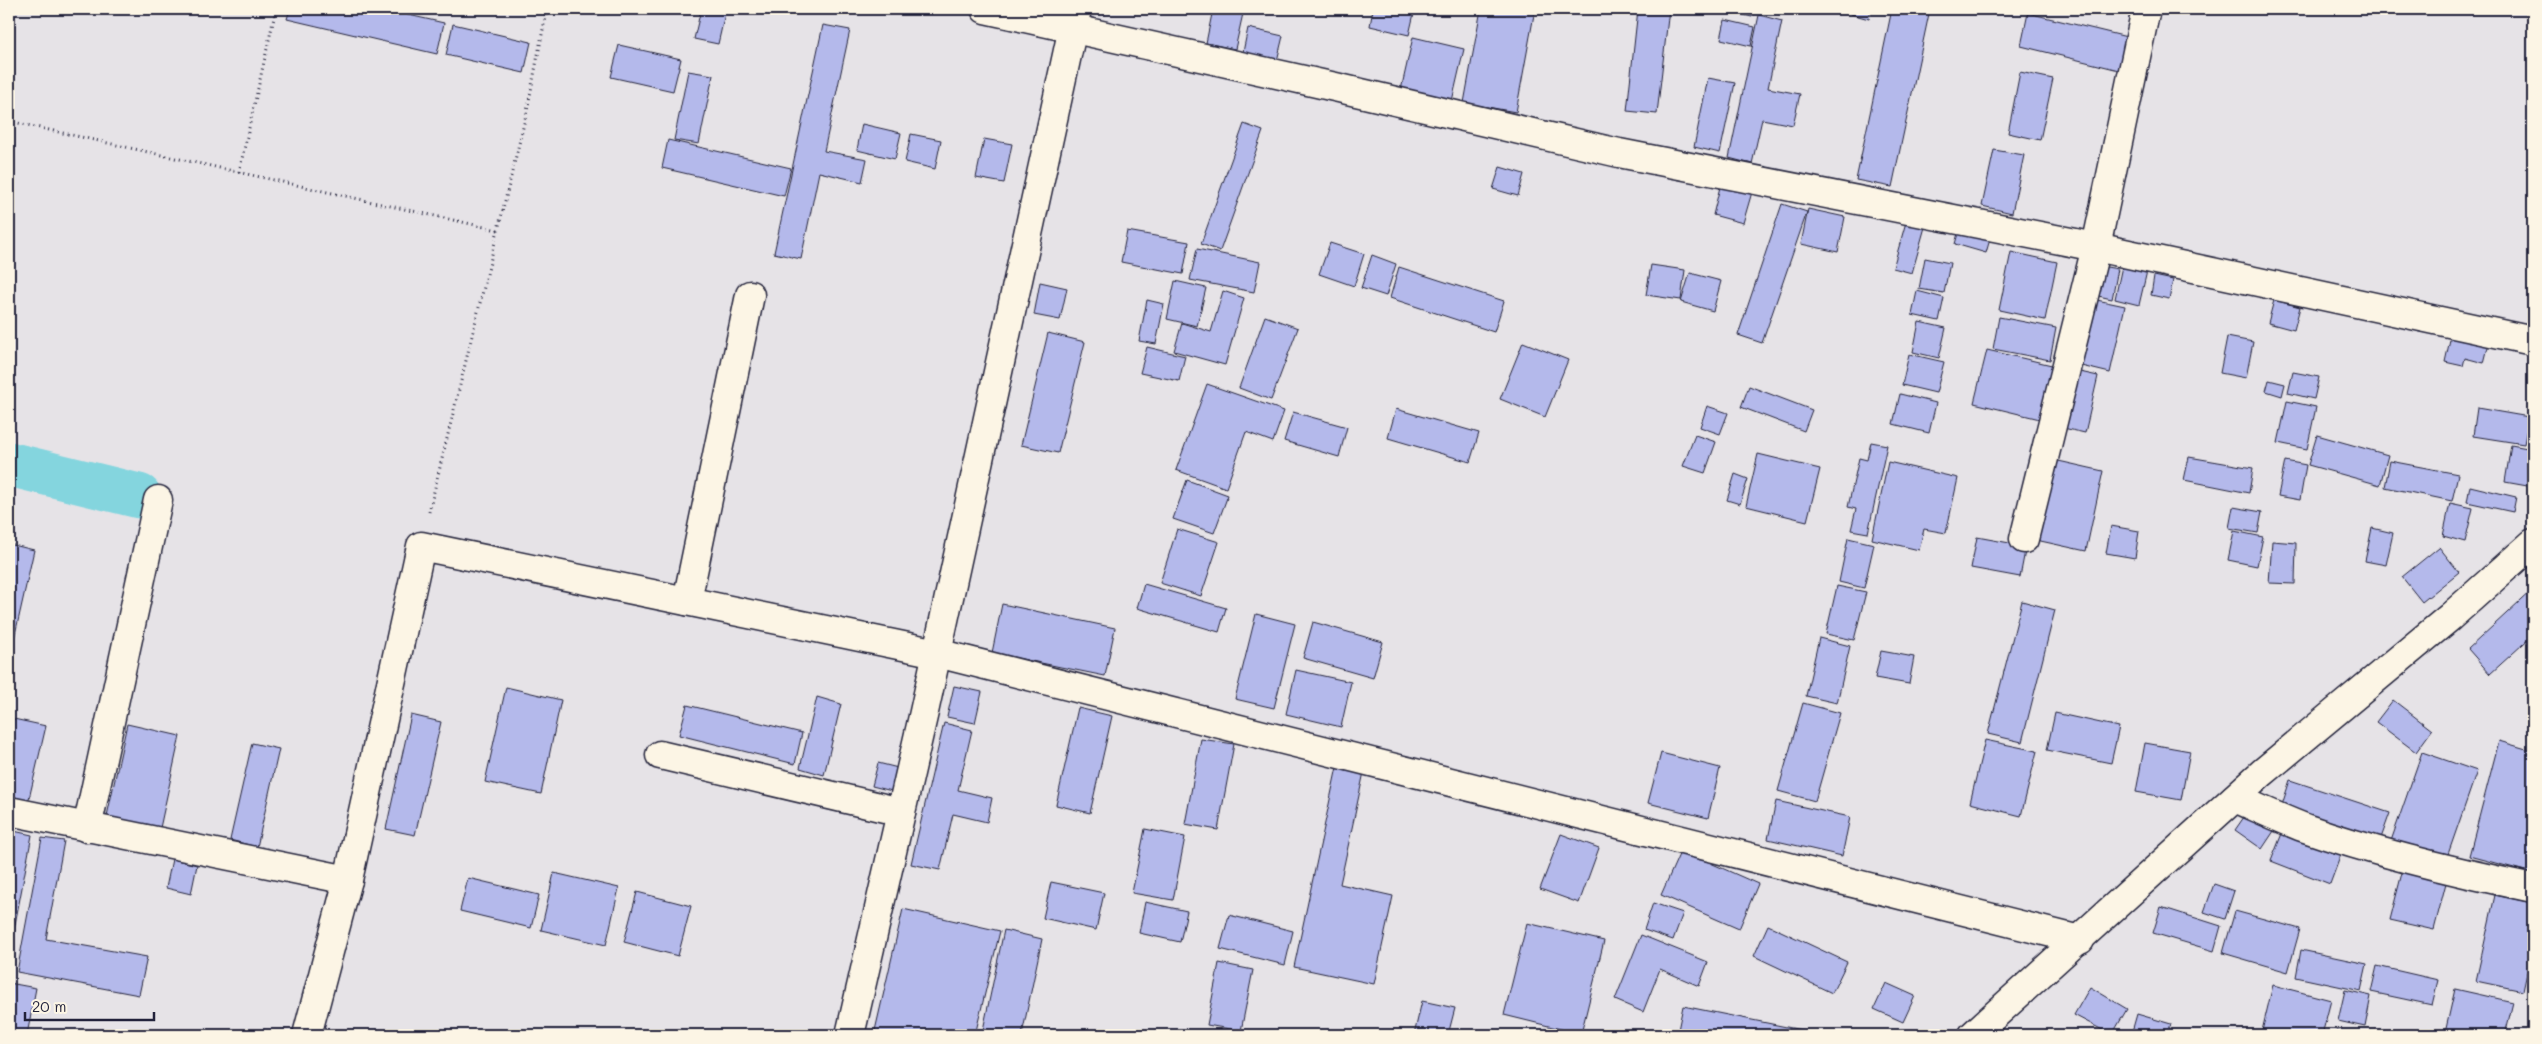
<svg xmlns="http://www.w3.org/2000/svg" width="2542" height="1044" font-family="Mali,sans-serif">
  <style>
    .lines { fill: none; stroke-linecap: round; stroke-linejoin: round }
    .canal { stroke: #84d5de; stroke-width: 45 }
    .building { fill: #b4b9eb; stroke: #22223b }
    .street-casing { stroke: #22223b; stroke-width: 31 }
    .path { stroke: #22223b; stroke-width: 3; stroke-dasharray: 1 4; stroke-linecap: butt }
    .street { stroke: #fcf5e5; stroke-width: 28 }
  </style>
  <rect width="100%" height="100%" fill="#e6e3e7"/>
  <filter id="ink" filterUnits="userSpaceOnUse"><feTurbulence type="fractalNoise" baseFrequency=".02" numOctaves="2"/><feDisplacementMap in="SourceGraphic" scale="10" xChannelSelector="R" yChannelSelector="G"/><feConvolveMatrix kernelMatrix="1 2 1 2 8 2 1 2 1" color-interpolation-filters="sRGB"/></filter>
  <g filter="url(#ink)">
    <g class="lines">
      <path class="canal" d="M9,464L139,496"/>
    </g>
    <g class="building">
      <path d="M290,9H382L444,23L437,54L287,19Z"/>
      <path d="M701,9H726L718,44L694,39Z"/>
      <path d="M1213,9H1244L1235,49L1206,43Z"/>
      <path d="M1373,9H1415L1409,35L1370,26Z"/>
      <path d="M1481,9H1535L1516,112L1464,103Z"/>
      <path d="M1638,9H1669L1657,114L1627,111Z"/>
      <path d="M1718,9H1755L1752,17Z"/>
      <path d="M1852,9H1871L1869,19L1851,14Z"/>
      <path d="M1892,9H1930L1892,187L1856,180Z"/>
      <path d="M2028,13L2127,37L2119,70L2021,46Z"/>
      <path d="M1759,15L1782,21L1768,88L1800,94L1793,125L1762,119L1752,164L1729,158Z"/>
      <path d="M1725,20L1755,27L1751,46L1721,39Z"/>
      <path d="M453,24L531,42L524,73L446,55Z"/>
      <path d="M823,25L850,30L824,151L867,159L862,182L819,172L801,259L774,253Z"/>
      <path d="M1248,28L1283,36L1276,65L1242,57Z"/>
      <path d="M1413,37L1464,49L1452,101L1401,90Z"/>
      <path d="M619,45L681,59L673,91L611,77Z"/>
      <path d="M688,71L713,75L699,144L674,140Z"/>
      <path d="M2020,72L2053,79L2040,140L2008,133Z"/>
      <path d="M1708,78L1735,83L1720,153L1694,147Z"/>
      <path d="M862,124L901,133L895,159L857,150Z"/>
      <path d="M1244,124L1263,131L1220,251L1201,244Z"/>
      <path d="M911,134L941,140L935,169L905,162Z"/>
      <path d="M984,139L1012,144L1004,183L976,178Z"/>
      <path d="M668,140L791,168L784,196L662,168Z"/>
      <path d="M1994,150L2024,155L2012,213L1982,206Z"/>
      <path d="M1500,167L1524,174L1518,196L1493,189Z"/>
      <path d="M1721,183L1752,192L1743,223L1713,215Z"/>
      <path d="M1782,204L1807,212L1762,343L1738,335Z"/>
      <path d="M1808,209L1845,217L1838,252L1801,244Z"/>
      <path d="M1906,222L1925,227L1912,273L1893,268Z"/>
      <path d="M1959,230L1990,239L1986,253L1955,244Z"/>
      <path d="M1127,231L1189,242L1183,274L1121,262Z"/>
      <path d="M1330,243L1364,254L1354,286L1319,274Z"/>
      <path d="M1197,249L1260,262L1254,292L1190,280Z"/>
      <path d="M2011,252L2057,262L2045,320L1999,310Z"/>
      <path d="M1372,255L1396,264L1386,296L1361,288Z"/>
      <path d="M1925,258L1950,263L1944,293L1919,289Z"/>
      <path d="M1651,265L1685,270L1681,300L1646,295Z"/>
      <path d="M2095,265L2118,269L2112,299L2089,294Z"/>
      <path d="M2122,266L2147,271L2139,305L2115,299Z"/>
      <path d="M1399,267L1504,301L1494,332L1390,298Z"/>
      <path d="M1690,273L1721,281L1713,311L1681,302Z"/>
      <path d="M2154,276L2173,280L2169,299L2151,295Z"/>
      <path d="M1175,281L1206,288L1197,326L1167,319Z"/>
      <path d="M1040,282L1067,288L1060,320L1034,315Z"/>
      <path d="M1223,291L1244,298L1225,365L1174,351L1182,323L1211,332Z"/>
      <path d="M1917,291L1944,298L1939,321L1912,315Z"/>
      <path d="M2092,299L2125,306L2110,373L2077,365Z"/>
      <path d="M1147,300L1164,304L1156,344L1139,341Z"/>
      <path d="M2274,300L2300,307L2294,330L2268,323Z"/>
      <path d="M1265,316L1298,328L1271,400L1239,388Z"/>
      <path d="M1999,317L2056,328L2050,360L1993,349Z"/>
      <path d="M1919,322L1946,328L1939,358L1913,352Z"/>
      <path d="M1048,333L1085,342L1058,453L1021,445Z"/>
      <path d="M2451,335L2489,343L2484,363L2465,358L2463,366L2445,362Z"/>
      <path d="M2227,337L2253,342L2246,378L2220,373Z"/>
      <path d="M1523,342L1568,360L1545,417L1500,399Z"/>
      <path d="M1147,347L1185,356L1179,381L1140,373Z"/>
      <path d="M1987,350L2056,366L2044,420L1974,403Z"/>
      <path d="M1909,354L1944,362L1936,393L1902,385Z"/>
      <path d="M2071,370L2098,376L2085,433L2059,427Z"/>
      <path d="M2293,372L2319,377L2314,399L2288,393Z"/>
      <path d="M2269,380L2285,384L2282,396L2266,391Z"/>
      <path d="M1207,384L1284,411L1273,442L1246,432L1226,488L1176,470Z"/>
      <path d="M1749,386L1812,410L1804,431L1741,407Z"/>
      <path d="M1900,394L1936,403L1929,433L1893,424Z"/>
      <path d="M2287,401L2316,407L2307,449L2278,443Z"/>
      <path d="M1707,406L1728,413L1720,434L1700,427Z"/>
      <path d="M2477,408L2529,417L2524,444L2473,436Z"/>
      <path d="M1396,409L1479,433L1470,462L1388,438Z"/>
      <path d="M1293,412L1347,427L1339,457L1284,441Z"/>
      <path d="M1695,435L1716,442L1705,473L1683,466Z"/>
      <path d="M2317,435L2388,455L2380,485L2308,465Z"/>
      <path d="M1871,442L1887,445L1868,533L1851,530L1856,509L1848,507L1859,458L1867,460Z"/>
      <path d="M2511,445L2533,449V487L2505,482Z"/>
      <path d="M1758,454L1820,469L1807,521L1746,506Z"/>
      <path d="M2189,457L2253,468L2249,493L2184,480Z"/>
      <path d="M2054,460L2103,471L2086,551L2036,540Z"/>
      <path d="M2285,461L2306,465L2300,500L2278,496Z"/>
      <path d="M2390,461L2458,474L2452,501L2385,487Z"/>
      <path d="M1888,462L1958,478L1946,533L1924,529L1919,550L1872,539Z"/>
      <path d="M1735,474L1748,479L1740,504L1727,500Z"/>
      <path d="M1187,480L1228,495L1214,533L1173,519Z"/>
      <path d="M2470,486L2516,497L2513,512L2467,502Z"/>
      <path d="M2450,503L2473,508L2465,542L2443,536Z"/>
      <path d="M2233,507L2262,512L2258,533L2229,528Z"/>
      <path d="M2111,526L2139,531L2135,558L2106,553Z"/>
      <path d="M2372,528L2393,533L2386,565L2365,561Z"/>
      <path d="M1177,529L1219,542L1201,596L1160,583Z"/>
      <path d="M2234,531L2263,537L2257,566L2228,560Z"/>
      <path d="M1977,537L2026,546L2020,577L1971,568Z"/>
      <path d="M1848,538L1874,544L1864,588L1839,582Z"/>
      <path d="M2272,541L2296,543L2295,584L2269,583Z"/>
      <path d="M9,544L34,550L14,639L9,638Z"/>
      <path d="M2439,547L2459,572L2422,602L2402,577Z"/>
      <path d="M1144,584L1226,608L1219,632L1137,608Z"/>
      <path d="M1837,586L1866,592L1854,640L1826,634Z"/>
      <path d="M2533,589V635L2490,674L2468,649Z"/>
      <path d="M2022,601L2055,610L2022,742L1988,734Z"/>
      <path d="M1002,604L1115,628L1105,676L992,653Z"/>
      <path d="M1256,614L1295,624L1274,708L1235,699Z"/>
      <path d="M1313,622L1383,642L1373,678L1303,658Z"/>
      <path d="M1819,638L1850,646L1837,703L1806,696Z"/>
      <path d="M9,649L12,650L9,664Z"/>
      <path d="M1881,651L1914,657L1909,684L1875,678Z"/>
      <path d="M1296,670L1351,682L1341,727L1286,714Z"/>
      <path d="M954,686L982,692L975,723L947,717Z"/>
      <path d="M506,687L561,700L541,794L485,782Z"/>
      <path d="M817,697L841,704L824,775L800,768Z"/>
      <path d="M2393,700L2432,730L2416,752L2376,722Z"/>
      <path d="M1803,703L1840,713L1815,801L1778,791Z"/>
      <path d="M687,705L802,733L795,764L679,735Z"/>
      <path d="M1078,708L1112,716L1090,813L1056,805Z"/>
      <path d="M2055,713L2119,727L2111,763L2047,750Z"/>
      <path d="M411,715L441,722L415,835L386,829Z"/>
      <path d="M9,718L46,726L28,803L9,798Z"/>
      <path d="M944,723L972,730L958,790L992,798L987,822L953,814L940,870L911,864Z"/>
      <path d="M127,724L180,736L160,828L107,816Z"/>
      <path d="M1201,739L1234,744L1218,830L1185,824Z"/>
      <path d="M1985,740L2037,751L2021,816L1970,803Z"/>
      <path d="M2499,741L2533,751V873L2469,856Z"/>
      <path d="M252,743L279,749L257,847L230,840Z"/>
      <path d="M2145,743L2190,751L2181,800L2136,792Z"/>
      <path d="M2422,752L2477,771L2446,860L2391,841Z"/>
      <path d="M1661,753L1720,768L1708,818L1648,803Z"/>
      <path d="M878,763L898,768L892,791L872,786Z"/>
      <path d="M1337,767L1364,772L1340,884L1393,896L1374,984L1294,967Z"/>
      <path d="M2290,780L2390,813L2380,841L2281,808Z"/>
      <path d="M1776,801L1850,817L1842,856L1768,839Z"/>
      <path d="M2251,807L2278,825L2262,849L2235,830Z"/>
      <path d="M2285,826L2343,849L2330,884L2271,861Z"/>
      <path d="M1145,829L1185,837L1173,900L1132,893Z"/>
      <path d="M9,830L32,835L9,956Z"/>
      <path d="M1561,834L1599,848L1579,903L1540,889Z"/>
      <path d="M42,838L64,841L46,939L147,957L139,995L17,972Z"/>
      <path d="M1681,850L1758,884L1739,929L1661,895Z"/>
      <path d="M172,859L197,865L191,894L166,888Z"/>
      <path d="M2404,865L2448,875L2434,930L2390,920Z"/>
      <path d="M554,873L619,888L606,945L541,930Z"/>
      <path d="M468,878L539,895L531,928L460,911Z"/>
      <path d="M1051,882L1104,893L1096,930L1043,918Z"/>
      <path d="M2214,884L2234,891L2225,919L2204,912Z"/>
      <path d="M637,892L691,906L678,956L624,942Z"/>
      <path d="M2495,895L2533,903V945L2523,991L2476,981Z"/>
      <path d="M1145,902L1187,911L1180,942L1139,933Z"/>
      <path d="M1653,903L1683,913L1673,940L1644,930Z"/>
      <path d="M2161,907L2221,926L2214,951L2153,933Z"/>
      <path d="M903,909L1000,931L975,1035H874Z"/>
      <path d="M2235,911L2300,929L2288,972L2223,953Z"/>
      <path d="M1229,915L1293,931L1285,965L1220,949Z"/>
      <path d="M1527,923L1604,941L1581,1034L1504,1015Z"/>
      <path d="M1768,925L1847,962L1832,993L1754,956Z"/>
      <path d="M1004,930L1042,939L1022,1035H982Z"/>
      <path d="M1641,935L1708,962L1699,986L1660,969L1643,1012L1615,1000Z"/>
      <path d="M2301,950L2367,964L2361,991L2296,977Z"/>
      <path d="M1219,963L1253,970L1241,1031L1207,1025Z"/>
      <path d="M2377,966L2438,980L2432,1005L2371,992Z"/>
      <path d="M9,983L36,988L27,1035H9Z"/>
      <path d="M1886,983L1915,996L1903,1022L1874,1009Z"/>
      <path d="M2273,985L2331,1000L2322,1035H2261Z"/>
      <path d="M2090,987L2127,1009L2112,1035L2074,1015Z"/>
      <path d="M2455,989L2513,1002L2505,1035H2457L2445,1033Z"/>
      <path d="M2345,990L2371,996L2365,1027L2338,1021Z"/>
      <path d="M1422,1001L1455,1008L1448,1035H1414Z"/>
      <path d="M1683,1006L1826,1035H1677Z"/>
      <path d="M2137,1014L2171,1024L2167,1035H2131Z"/>
      <path d="M2336,1031L2351,1035H2335Z"/>
    </g>
    <g class="lines">
      <defs>
        <g id="street">
          <path d="M985,9L1335,87L1619,153L2096,247L2533,341"/>
          <path d="M2024,539L2096,247L2146,9"/>
          <path d="M687,601L750,295"/>
          <path d="M660,755L901,812"/>
          <path d="M2235,798C2258,808 2281,819 2305,828C2379,854 2456,872 2533,888"/>
          <path d="M9,811L348,880"/>
          <path d="M87,828L158,500"/>
          <path d="M307,1035L348,880L421,546L937,653L2080,940"/>
          <path d="M850,1035L924,712L1077,9"/>
          <path d="M1973,1035L2262,773L2450,617L2533,543"/>
        </g>
      </defs>
      <use href="#street" class="street-casing"/>
      <g class="path">
        <path d="M9,121L498,230"/>
        <path d="M239,172L276,9"/>
        <path d="M429,512L527,111L547,9"/>
      </g>
      <use href="#street" class="street"/>
    </g>
  </g>
  <rect width="2542" height="1044" fill="none" stroke="#fcf5e5" stroke-width="30"/>
  <rect x="15" y="15" width="2512" height="1014" fill="none" stroke="#22223b" stroke-width="2" filter="url(#ink)"/>
  <path d="M25 1012v8h129v-8" fill="none" stroke="#22223b" stroke-width="2.5"/>
  <text x="32" y="1012" font-size="15" fill="#22223b" stroke="#fcf5e5" stroke-width="4" paint-order="stroke">20 m</text>
</svg>
